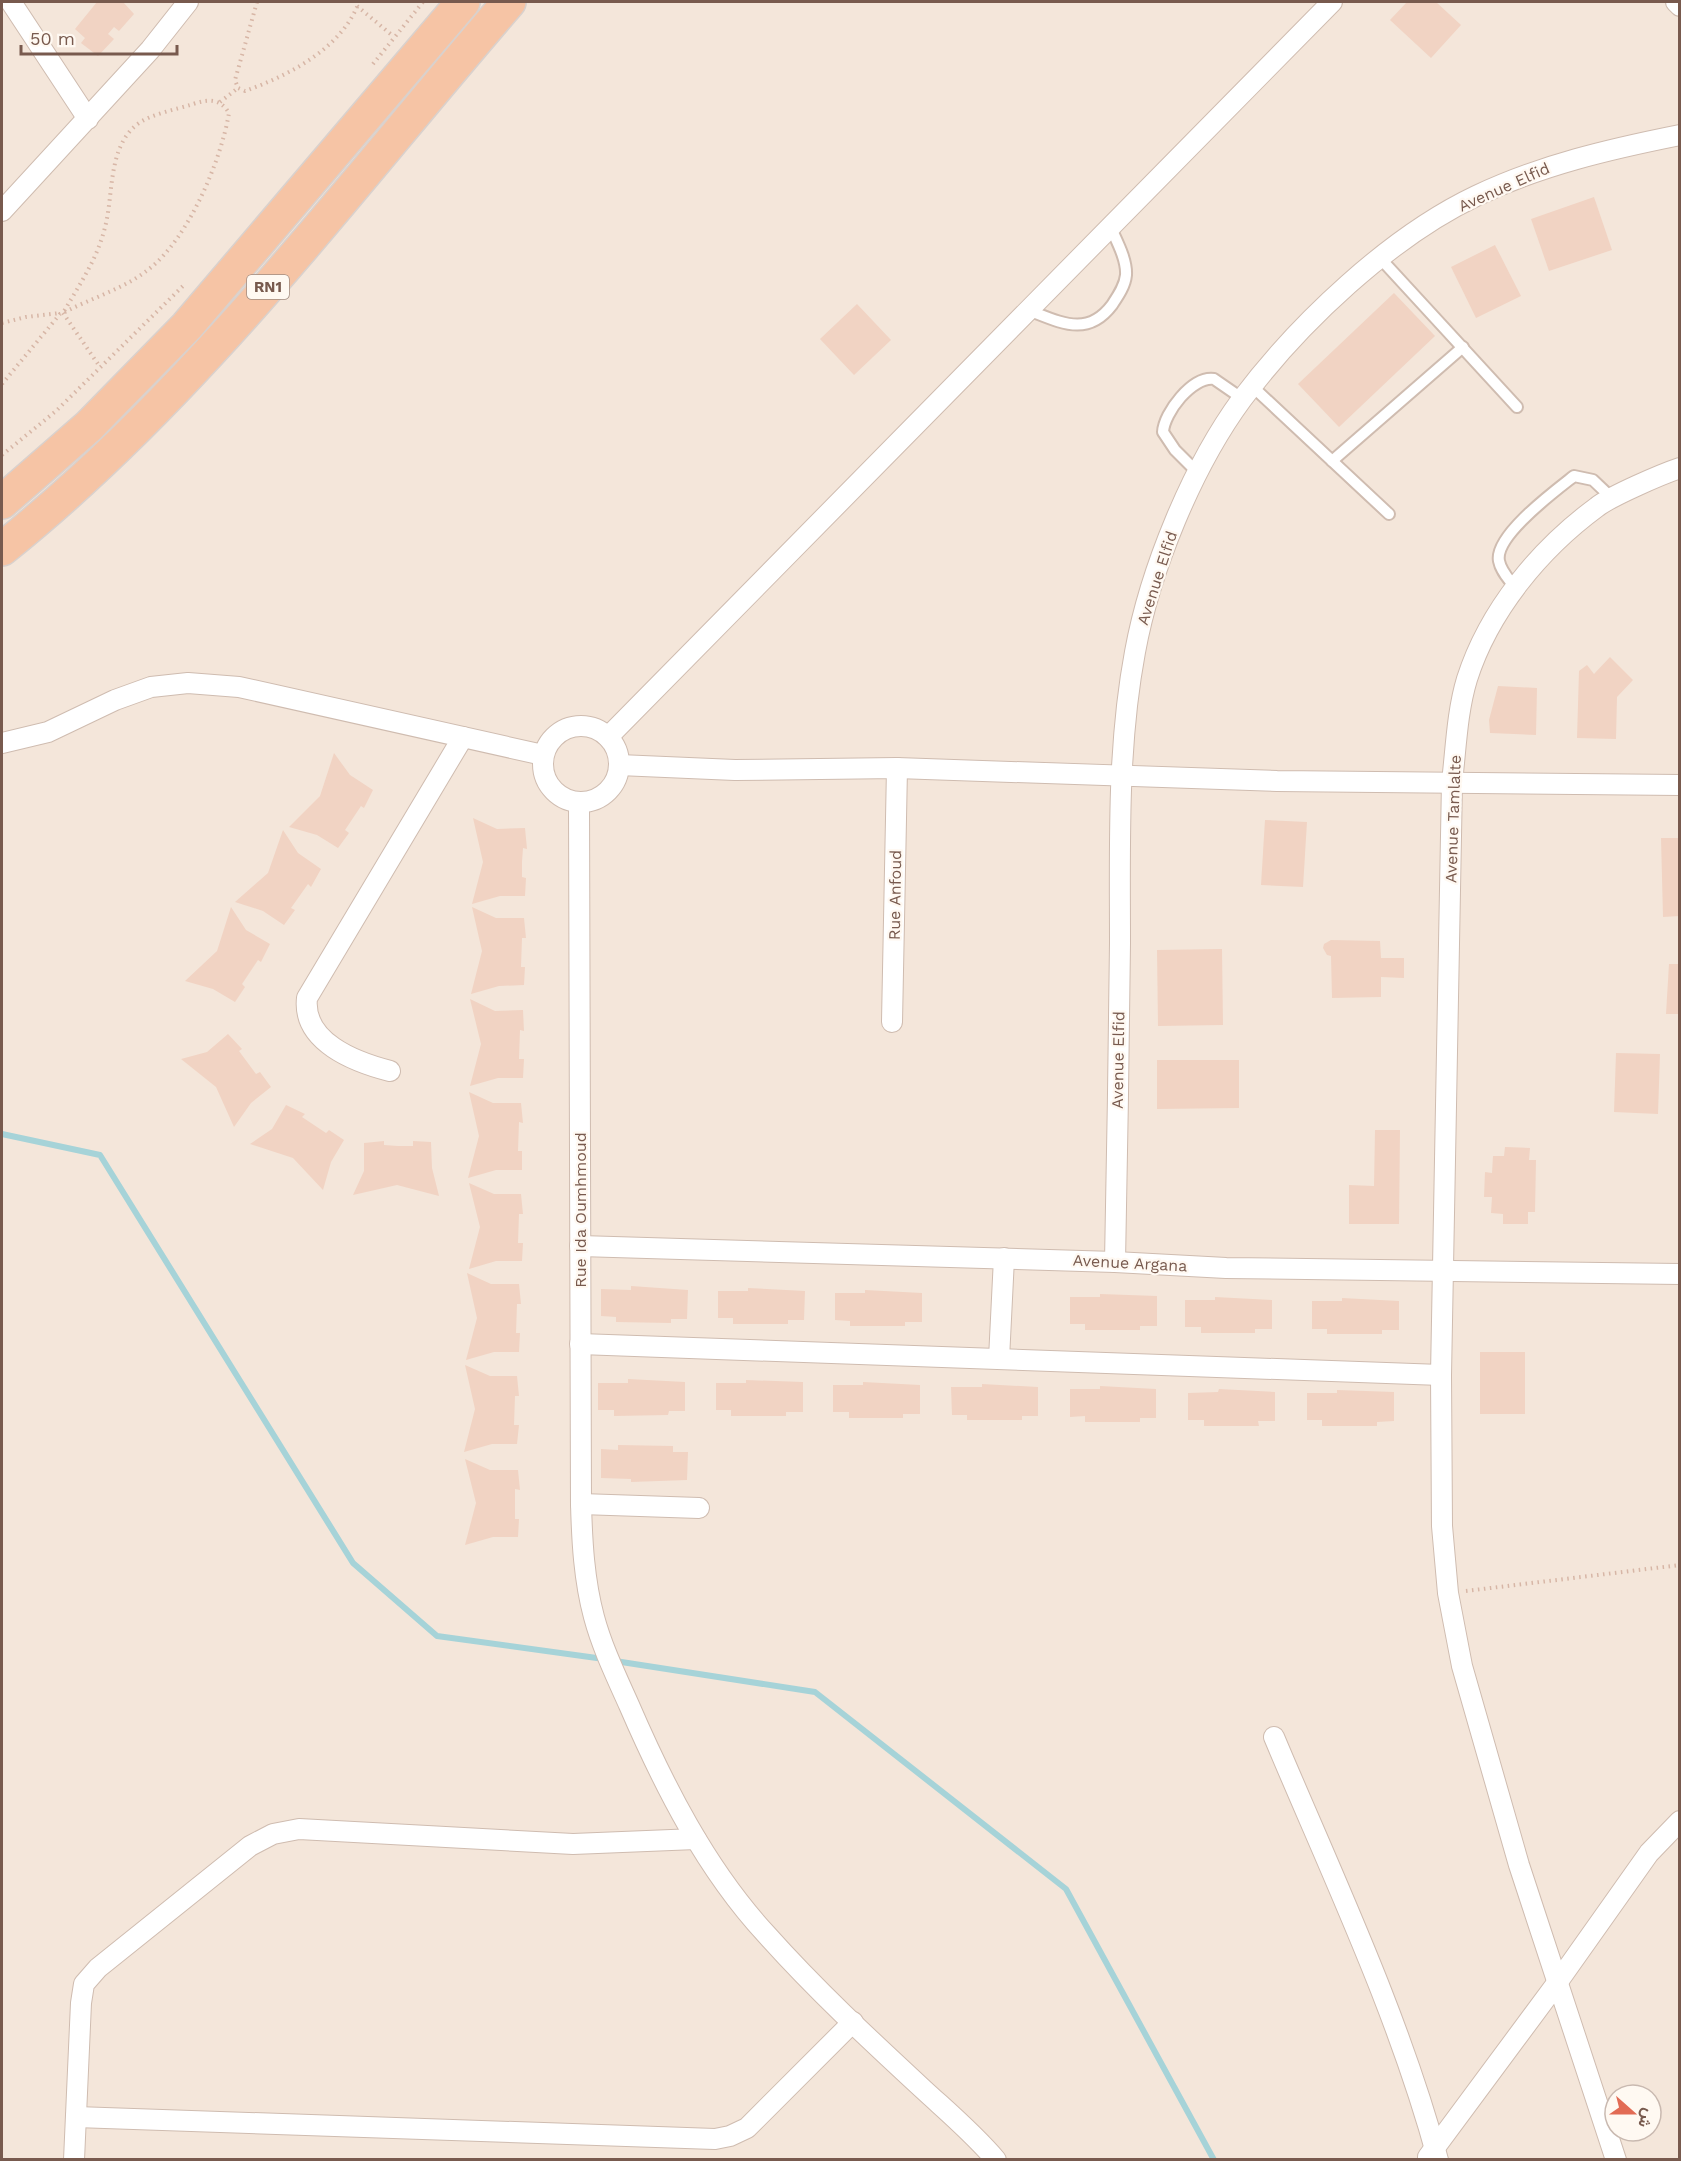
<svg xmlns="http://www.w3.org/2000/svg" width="1681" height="2161" font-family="'Work Sans',Vazirmatn,sans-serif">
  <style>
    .residential { fill: #f4e6da; fill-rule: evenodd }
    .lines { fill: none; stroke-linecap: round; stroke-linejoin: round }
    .stream { stroke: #a6d3d8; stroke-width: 6 }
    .building { fill: #f1d3c3 }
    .service-casing { stroke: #cfbcb0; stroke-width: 14 }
    .minor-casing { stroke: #cfbcb0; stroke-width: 22 }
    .trunk-casing { stroke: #d9d1cd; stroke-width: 36 }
    .path { stroke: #d7b6a6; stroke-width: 4; stroke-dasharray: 1.5 4.5; stroke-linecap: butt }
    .service { stroke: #fff; stroke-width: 10 }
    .minor { stroke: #fff; stroke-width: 20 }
    .trunk { stroke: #f6c4a5; stroke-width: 33 }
    .labels { text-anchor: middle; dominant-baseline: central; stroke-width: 4.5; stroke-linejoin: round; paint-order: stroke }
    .shield { fill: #fff9f2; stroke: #a08a7f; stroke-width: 1.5 }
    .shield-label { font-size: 15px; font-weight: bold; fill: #785a4e }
    .street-label { font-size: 16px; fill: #785a4e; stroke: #fff9f2 }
  </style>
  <rect width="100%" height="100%" fill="#fcf5eb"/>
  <path class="residential" d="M2,2H1679V2159L2,2160ZM1615,2095H1651V2131H1615Z"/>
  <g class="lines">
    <g class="stream">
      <path d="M2,1134L100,1155L353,1563L437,1636L604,1659"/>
      <path d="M615,1661L815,1692L1066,1889L1214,2160"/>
    </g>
  </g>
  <g class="building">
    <path d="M97,2H123L134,14L119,31L114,27L108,34L114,39L98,56L81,43L85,38L75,29Z"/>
    <path d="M1407,2H1436L1461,25L1431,58L1390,20Z"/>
    <path d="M1594,197L1612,250L1549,271L1531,219Z"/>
    <path d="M1495,245L1521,296L1476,318L1451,267Z"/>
    <path d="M1394,293L1435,336L1339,427L1298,384Z"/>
    <path d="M857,304L891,340L854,375L820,339Z"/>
    <path d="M1610,657L1633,680L1617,697L1616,739L1577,738L1579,671L1587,665L1594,674Z"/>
    <path d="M1498,686L1537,688L1536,735L1490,733L1489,720Z"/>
    <path d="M334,753L350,775L373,790L364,808L361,806L345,830L349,833L338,848L317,835L289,827L320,796Z"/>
    <path d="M473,818L497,829L525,828L527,849L523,848L522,862V877L526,878L525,896H500L472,904L483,862Z"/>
    <path d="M1265,820L1307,822L1303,887L1261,885Z"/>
    <path d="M283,830L298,853L321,869L311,887L308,884L291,908L295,910L284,925L263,911L235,902L268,873Z"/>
    <path d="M1661,838H1680V916L1663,917Z"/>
    <path d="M231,907L246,930L270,944L261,962L258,960L242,984L245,987L235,1002L213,989L185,981L217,951Z"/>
    <path d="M472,907L496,918H524L526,938H522L521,967H525L524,985L499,986L471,994L482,951Z"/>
    <path d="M1331,940L1380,941L1381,958H1404V978L1381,977V997L1332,998L1331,956L1327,955L1323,948L1324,944Z"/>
    <path d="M1222,949L1223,1025L1158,1026L1157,950Z"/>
    <path d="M1669,964H1680V1014H1666Z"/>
    <path d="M470,999L495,1011L523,1010L524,1031L520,1030L519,1059H524L523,1078H498L470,1086L481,1044Z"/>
    <path d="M228,1034L242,1049L239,1051L256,1074L260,1072L271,1087L251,1103L234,1127L216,1087L181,1059L207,1052Z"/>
    <path d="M1616,1053L1660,1054L1658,1114L1614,1112Z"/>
    <path d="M1157,1060H1239V1108L1157,1109Z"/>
    <path d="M469,1092L493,1103H521L523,1123L519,1122L518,1151H522V1170H496L468,1178L479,1136Z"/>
    <path d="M286,1105L305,1114L302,1117L326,1133L329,1130L344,1140L331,1162L323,1190L293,1158L250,1144L272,1129Z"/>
    <path d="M1375,1130H1400L1399,1224H1349V1185L1374,1186Z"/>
    <path d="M384,1141V1145L398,1146H413V1141L431,1142L432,1168L439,1196L397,1185L353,1195L364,1171V1143Z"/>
    <path d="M1505,1147L1530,1148L1529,1160H1536L1535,1212H1528V1224H1503V1214L1491,1213L1492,1197H1484L1485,1172L1492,1173L1493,1156H1504Z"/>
    <path d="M469,1183L494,1194H521L523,1214H519L518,1243H523L522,1261H496L469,1269L480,1227Z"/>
    <path d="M467,1273L491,1284H519L521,1304H517L516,1333H520L519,1352H494L466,1360L477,1318Z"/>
    <path d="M631,1286L688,1290L687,1319H671V1323L616,1322V1317L601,1316V1289L631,1290Z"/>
    <path d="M748,1288L805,1291L804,1320H788V1324H733V1318H718V1291H748Z"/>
    <path d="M865,1290L922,1293V1322H905V1326H850V1321L835,1320V1293H865Z"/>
    <path d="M1100,1294L1157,1296V1326H1140V1330H1085V1324H1070V1297H1100Z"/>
    <path d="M1215,1297L1272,1300V1329H1255V1333H1201V1327H1185V1300H1215Z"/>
    <path d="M1342,1298L1399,1301V1330H1382V1334H1327V1329H1312V1301H1342Z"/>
    <rect x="1480" y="1352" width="45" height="62"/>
    <path d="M465,1365L490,1376H517L519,1396H515L514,1425H519L517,1444H492L464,1452L475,1409Z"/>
    <path d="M628,1379L685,1382V1411H669L668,1415L614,1416V1410H598V1383H628Z"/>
    <path d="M746,1380L803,1382V1412H786V1416H731V1410H716V1383H746Z"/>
    <path d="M863,1382L920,1385V1414H903V1418H849V1412H833V1385H863Z"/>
    <path d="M982,1384L1038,1387V1416H1022V1420H967V1415H952L951,1387H982Z"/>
    <path d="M1100,1386L1156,1389V1418H1140V1422H1085V1416L1070,1417V1389H1100Z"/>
    <path d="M1219,1389L1275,1392V1421H1258L1259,1426H1204V1420H1188V1393L1218,1392Z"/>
    <path d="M1337,1390L1394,1392V1421L1377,1422V1426H1322V1420H1307V1393H1337Z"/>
    <path d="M618,1445L673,1446V1452H688L687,1480L631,1482V1479L601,1478V1449L618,1450Z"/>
    <path d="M465,1459L490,1470H518L520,1490L515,1489V1519H519L518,1537H493L465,1545L476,1503Z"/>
  </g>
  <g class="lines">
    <defs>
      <g id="service">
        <path d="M1380,258L1517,407"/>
        <path d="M1028,310C1060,322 1087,338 1112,305C1118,296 1125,286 1126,275C1127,259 1116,240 1110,226"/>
        <path d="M1253,387L1389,514"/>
        <path d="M1332,461L1463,347"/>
        <path d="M1199,474L1175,450L1163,432C1164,413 1192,376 1214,379L1243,399"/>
        <path d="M1516,589C1510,580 1501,572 1499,561C1494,536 1555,491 1574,476L1593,480L1613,499"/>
      </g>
      <g id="minor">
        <path d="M11,2L88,119"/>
        <path d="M1676,2L1680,6"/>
        <path d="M2,211L150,50L188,2"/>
        <circle cx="581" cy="764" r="38"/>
        <path d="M608,737L1332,2"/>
        <path d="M2,743L48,732L115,700L151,687L188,683L239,687L543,755"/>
        <path d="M619,765L735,770L897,768L1277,781L1680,785"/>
        <path d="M579,802L581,1504C582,1541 584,1580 594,1617C602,1647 616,1676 629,1705C664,1786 706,1869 766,1934C815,1989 870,2040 924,2090C949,2113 974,2134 996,2160"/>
        <path d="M892,1022L897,768"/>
        <path d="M390,1071C355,1062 302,1042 307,998L463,737"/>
        <path d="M580,1246L1115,1262L1226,1268L1680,1274"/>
        <path d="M1115,1262C1117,1156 1119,1049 1120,943C1120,846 1117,748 1135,652C1150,570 1192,467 1242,399C1299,323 1390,237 1476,196C1541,165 1610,149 1680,135"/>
        <path d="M580,1344L1441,1375"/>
        <path d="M999,1359L1004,1258"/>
        <path d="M581,1504L699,1508"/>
        <path d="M1274,1737C1332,1875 1399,2015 1438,2160"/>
        <path d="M76,2117L715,2139L730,2136L747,2128L853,2022"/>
        <path d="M1428,2157L1557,1983L1649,1853L1680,1821"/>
        <path d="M74,2160L81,2003L84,1984L98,1968L250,1846L273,1834L299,1829L573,1844L696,1839"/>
        <path d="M1616,2160L1519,1865L1462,1666L1448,1593L1442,1526L1441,1375L1452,782C1456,748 1457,712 1467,679C1489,610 1540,549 1597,507C1611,496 1662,474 1680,468"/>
      </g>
      <g id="trunk">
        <path d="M2,502L89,426L187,326L463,2"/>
        <path d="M2,549C197,393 347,189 509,2"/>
      </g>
    </defs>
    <use href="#service" class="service-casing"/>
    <use href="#minor" class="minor-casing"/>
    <use href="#trunk" class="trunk-casing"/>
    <g class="path">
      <path d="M257,2L235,80L238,88L245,91C290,75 342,48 359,2"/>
      <path d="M357,6L393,36"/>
      <path d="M373,64L423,2"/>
      <path d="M220,102L238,88"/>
      <path d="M63,313L100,367"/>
      <path d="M2,323L26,317L60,313"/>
      <path d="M2,384L60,314L63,313C91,298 124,289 149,269C188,239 221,161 229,113C220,98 208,99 193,104C175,110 148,114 134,127C107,152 114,198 104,231C96,261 78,287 63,313"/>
      <path d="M2,455L56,411L185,284"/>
      <path d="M1466,1591L1680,1565"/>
    </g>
    <use href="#service" class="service"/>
    <use href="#minor" class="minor"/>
    <use href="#trunk" class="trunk"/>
  </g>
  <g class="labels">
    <rect class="shield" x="247" y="275" width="42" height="24" rx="4.5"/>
    <g class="shield-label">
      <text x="268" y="287">RN1</text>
    </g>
    <g class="street-label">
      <text transform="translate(1504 187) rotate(-24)">Avenue Elfid</text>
      <text transform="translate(1157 578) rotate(-72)">Avenue Elfid</text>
      <text transform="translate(1453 819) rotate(-88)">Avenue Tamlalte</text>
      <text transform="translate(895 895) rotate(-89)">Rue Anfoud</text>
      <text transform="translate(1118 1060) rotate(-89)">Avenue Elfid</text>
      <text transform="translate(580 1210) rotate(-90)">Rue Ida Oumhmoud</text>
      <text transform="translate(1130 1263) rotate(3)">Avenue Argana</text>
    </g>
  </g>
  <rect width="1681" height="2161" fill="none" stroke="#785a4e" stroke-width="6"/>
  <g transform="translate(1633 2113) rotate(111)"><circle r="28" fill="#fff9f2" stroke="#c9b9b0" stroke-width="1.5"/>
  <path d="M0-4.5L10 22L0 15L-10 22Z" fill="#e26b54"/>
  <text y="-9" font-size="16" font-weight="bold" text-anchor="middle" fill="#785a4e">ش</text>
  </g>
  <path d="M21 45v9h156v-9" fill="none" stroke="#785a4e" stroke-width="3"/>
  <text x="30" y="45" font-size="18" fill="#785a4e" stroke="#fff9f2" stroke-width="4.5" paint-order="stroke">50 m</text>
</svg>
